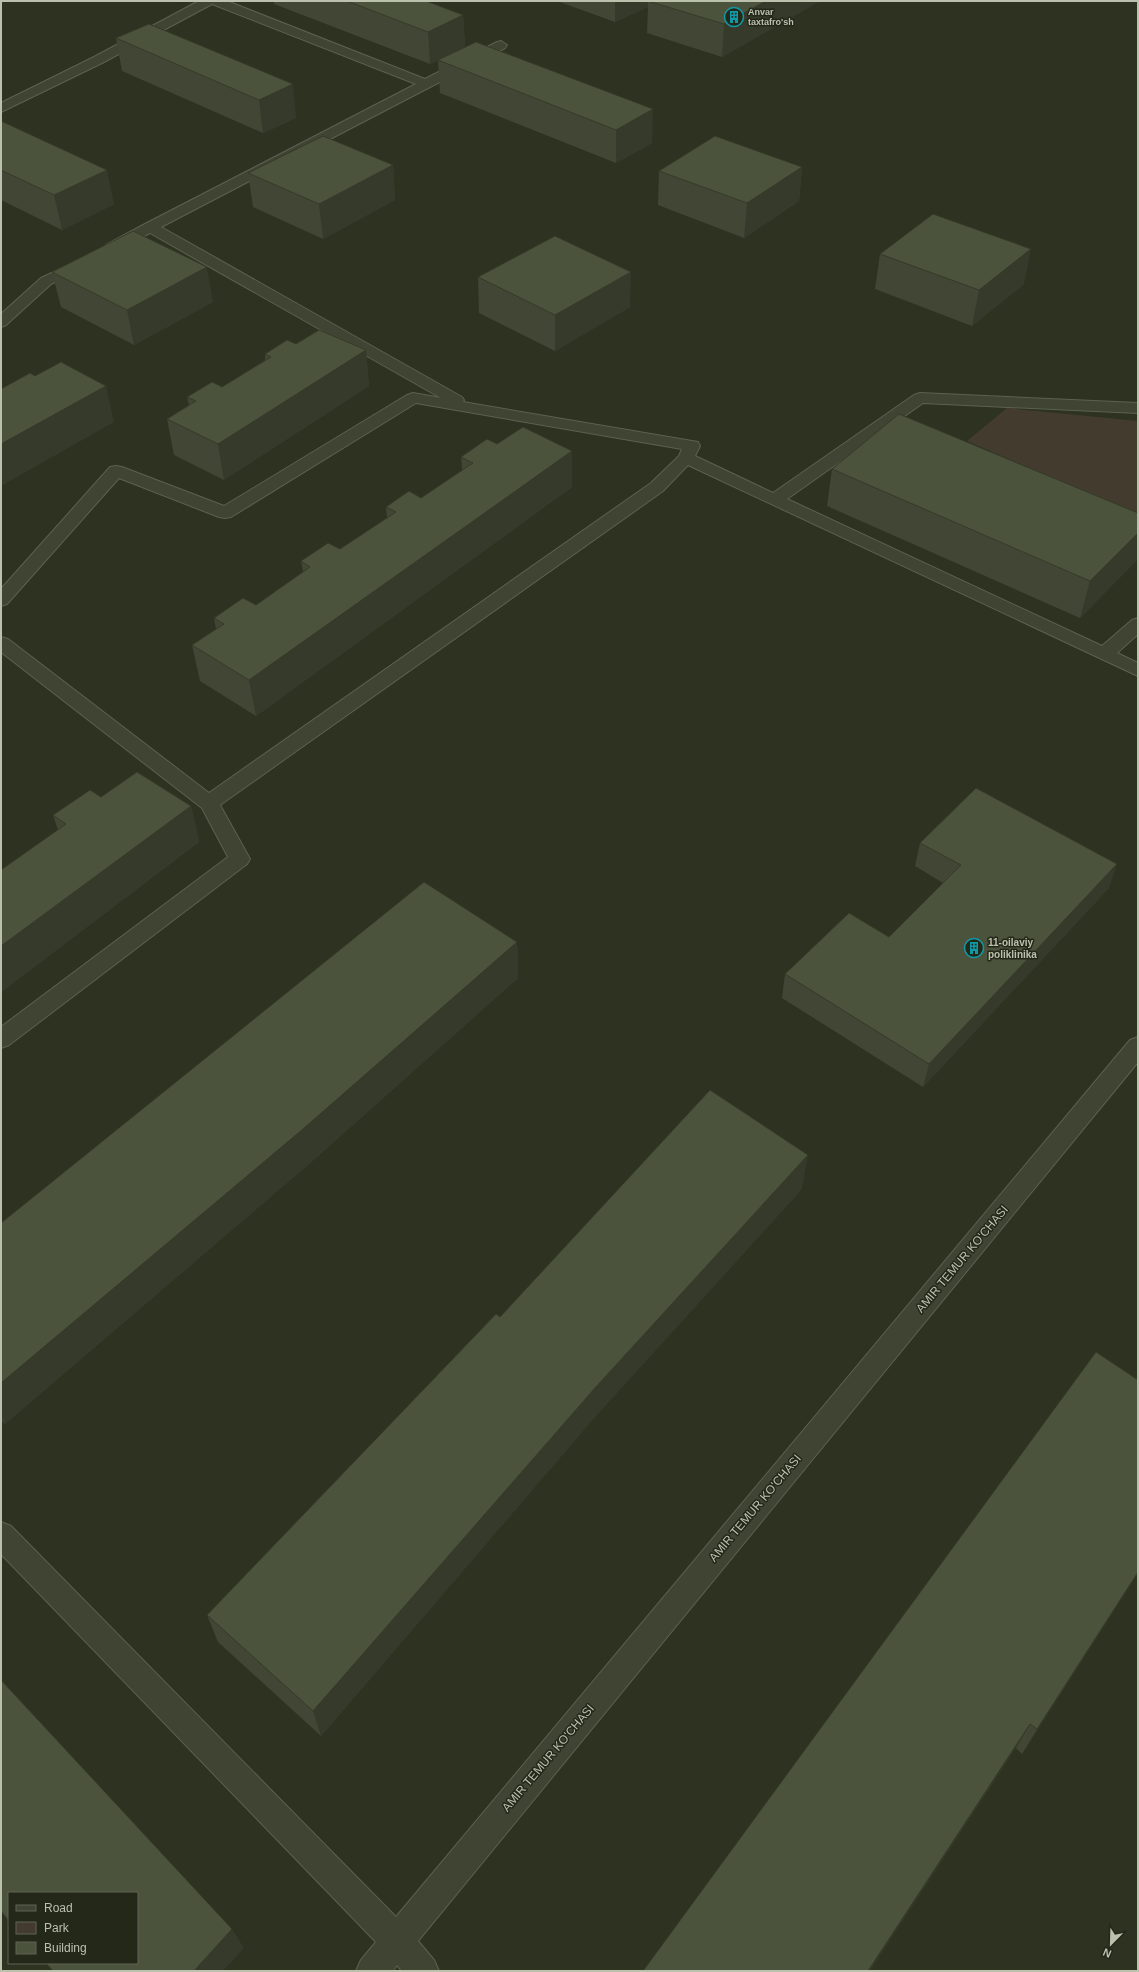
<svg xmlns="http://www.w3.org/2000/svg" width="1139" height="1972" font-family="Helvetica,sans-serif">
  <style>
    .green { fill: #443b2f }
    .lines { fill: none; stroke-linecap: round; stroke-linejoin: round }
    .minor-casing { stroke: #5c6250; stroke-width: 2 }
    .minor { fill: #3f4433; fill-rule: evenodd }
    .wall { fill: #414734 }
    .shaded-wall { fill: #353a2a }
    .building { fill: #4c533c; stroke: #353a2a }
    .labels { text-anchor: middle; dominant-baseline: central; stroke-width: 3; stroke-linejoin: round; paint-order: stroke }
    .far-poi-label { font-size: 9px; font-weight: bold; fill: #bac1ad; stroke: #232819; text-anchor: start }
    .poi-label { font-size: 10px; font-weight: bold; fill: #bac1ad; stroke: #232819; text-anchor: start }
    .near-street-label { font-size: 12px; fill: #bac1ad; stroke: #232819 }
  </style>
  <rect width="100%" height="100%" fill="#2d3320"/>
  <path class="green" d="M1007,408L1138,421V515L967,441Z"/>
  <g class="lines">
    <defs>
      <g id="minor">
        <path d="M199,1H227L425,79L497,42L501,41L507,45L505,48L161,227L462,397L464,400L463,402L698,442L700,446L695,456L773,493L914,395L920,393L1138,403V413L923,403L787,499L1102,646L1132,620L1138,618V634L1117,653L1138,663V676L688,465L663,491L220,805L250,859L247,864L9,1045L1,1048V1027L228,857L202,808L1,652V637L8,639L209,793L651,483L679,456L682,449L416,403L231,517L225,518L219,517L119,478L7,604L1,606V589L110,467L116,466L122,467L224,506L407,395L413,393L441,398L150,233L116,251H106L104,248L106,245L145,224L416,84L212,4L102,63L1,112V103L94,57Z"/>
        <path d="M80,260L85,261L87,264L85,267L51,284L6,325L1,327V314L41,278Z"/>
        <path d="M1138,1037V1062L418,1941L434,1960L439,1971H402L397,1965L393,1971H356L361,1960L376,1942L1,1554V1522L11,1526L396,1917L1130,1040Z"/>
      </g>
    </defs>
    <use href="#minor" class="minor-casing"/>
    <use href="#minor" class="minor"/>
  </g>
  <g class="wall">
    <path d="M274,1H426L463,15L465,47L652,143L616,163L440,93L438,60L430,64L274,4Z"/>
    <path d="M557,1H820L722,57L647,33L648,7L615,22Z"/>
    <path d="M149,24L296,118L263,133L122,71L116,38Z"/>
    <path d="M1,121L114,204L62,230L1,200Z"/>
    <path d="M393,165L395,200L323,239L253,207L248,173Z"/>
    <path d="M802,167L799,201L744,238L658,205L659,171Z"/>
    <path d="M880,254L1024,284L972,326L875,289Z"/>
    <path d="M52,272L213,302L134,345L61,307Z"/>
    <path d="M478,277L630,307L555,351L479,313Z"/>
    <path d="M296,344L366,350L369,386L224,480L174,455L167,419L189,405L187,397L222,387L265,360V354Z"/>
    <path d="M461,457L572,487L256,716L200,681L192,645L216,629L214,618L256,605L303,572L301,561L340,549L387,518L386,507L421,498L462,470Z"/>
    <path d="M832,469L1138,513V559L1080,618L827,506Z"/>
    <path d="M101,797L191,806L199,842L1,992V870L58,830L53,815Z"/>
    <path d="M920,843L1109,888L923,1087L782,998L785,974L889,937L943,883L915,866Z"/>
    <path d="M517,942L518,978L309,1164L5,1424L1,1420V1223Z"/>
    <path d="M802,1189L594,1418L321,1736L218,1642L207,1615L500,1317Z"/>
    <path d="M1138,1380V1573L1022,1754L1016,1748Z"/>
  </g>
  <g class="shaded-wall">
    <path d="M615,1H648V7L615,22Z"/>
    <path d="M766,1H820L722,57L724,24Z"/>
    <path d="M463,15L465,47L430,64L428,32Z"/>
    <path d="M293,84L296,118L263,133L259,100Z"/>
    <path d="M653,109L652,143L616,163V130Z"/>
    <path d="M393,165L395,200L323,239L319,204Z"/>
    <path d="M802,167L799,201L744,238L747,203Z"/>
    <path d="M107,170L114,204L62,230L54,195Z"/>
    <path d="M1031,249L1024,284L972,326L979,290Z"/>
    <path d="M207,267L213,302L134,345L127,310Z"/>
    <path d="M631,272L630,307L555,351V315Z"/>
    <path d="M366,350L369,386L224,480L218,444Z"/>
    <path d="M106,386L114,422L1,486V444Z"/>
    <path d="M572,451V487L256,716L249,680Z"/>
    <path d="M1138,533V559L1080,618L1090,581Z"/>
    <path d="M191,806L199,842L1,992V946Z"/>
    <path d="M1117,864L1109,888L923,1087L929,1064Z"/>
    <path d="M517,942L518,978L309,1164L5,1424L1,1415V1383Z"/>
    <path d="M808,1155L802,1189L594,1418L321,1736L313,1711L595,1388Z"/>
    <path d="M1138,1572V1573L1022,1754L1037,1729Z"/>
    <path d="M1030,1724L1016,1748L870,1971H868Z"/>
    <path d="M232,1929L244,1948L223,1971H194Z"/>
  </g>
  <g class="building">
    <path d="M347,1H426L463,15L428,32Z"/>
    <path d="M648,1H766L724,24Z"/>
    <path d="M149,24L293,84L259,100L116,38Z"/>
    <path d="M476,42L653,109L616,130L438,60Z"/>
    <path d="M1,121L107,170L54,195L1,170Z"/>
    <path d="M323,136L393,165L319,204L248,173Z"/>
    <path d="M715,136L802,167L747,203L659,171Z"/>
    <path d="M933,214L1031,249L979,290L880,254Z"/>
    <path d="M133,231L207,267L127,310L52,272Z"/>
    <path d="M555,236L631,272L555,315L478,277Z"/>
    <path d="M319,330L366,350L218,444L167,419L196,401L187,397L212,382L222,387L271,357L265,354L287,340L296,344Z"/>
    <path d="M61,362L106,386L1,444V389L30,373L35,376Z"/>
    <path d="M899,414L1138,513V533L1090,581L832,469Z"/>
    <path d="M523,427L572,451L249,680L192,645L224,624L214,618L243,598L256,605L310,567L301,561L328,543L340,549L396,512L386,507L409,491L421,498L473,463L461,457L487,439L497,444Z"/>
    <path d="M137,772L191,806L1,946V870L66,824L53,815L90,790L101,797Z"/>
    <path d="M976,788L1117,864L929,1064L785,974L849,913L889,937L961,865L920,843Z"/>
    <path d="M424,882L517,942L303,1129L1,1383V1223Z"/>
    <path d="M710,1090L808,1155L595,1388L313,1711L207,1615L496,1314L500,1317Z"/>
    <path d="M1096,1352L1138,1380V1572L1037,1729L1030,1724L868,1971H643Z"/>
    <path d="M1,1680L232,1929L194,1971H53L46,1963H137V1893H9V1921L1,1911Z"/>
  </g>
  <defs>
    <symbol id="building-ring" viewBox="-11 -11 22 22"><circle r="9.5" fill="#232819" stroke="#0f9aa8" stroke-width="1.5"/><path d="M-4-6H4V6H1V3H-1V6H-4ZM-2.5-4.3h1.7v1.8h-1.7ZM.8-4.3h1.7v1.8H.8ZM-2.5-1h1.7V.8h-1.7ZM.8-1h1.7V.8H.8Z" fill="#0f9aa8"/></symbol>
  </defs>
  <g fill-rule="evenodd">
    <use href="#building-ring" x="723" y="6" width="22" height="22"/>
    <use href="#building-ring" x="963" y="937" width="22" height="22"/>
  </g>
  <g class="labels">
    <g class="far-poi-label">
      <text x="748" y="12">Anvar<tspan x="748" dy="10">taxtafro'sh</tspan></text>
    </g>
    <g class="poi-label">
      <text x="988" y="942">11-oilaviy<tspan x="988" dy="12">poliklinika</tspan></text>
    </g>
    <g class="near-street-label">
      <text transform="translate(962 1259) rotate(-50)">AMIR TEMUR KO'CHASI</text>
      <text transform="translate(755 1508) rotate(-50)">AMIR TEMUR KO'CHASI</text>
      <text transform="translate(548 1758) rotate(-50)">AMIR TEMUR KO'CHASI</text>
    </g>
  </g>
  <rect width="1139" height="1972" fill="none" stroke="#bac1ad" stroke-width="4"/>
  <rect x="8" y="1892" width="130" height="72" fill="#232819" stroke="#5f6554"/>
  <rect x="16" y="1905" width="20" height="6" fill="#3f4433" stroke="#5f6554"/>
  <text x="44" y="1912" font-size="12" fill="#bac1ad">Road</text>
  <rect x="16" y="1922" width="20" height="12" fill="#443b2f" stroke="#5f6554"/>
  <text x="44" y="1932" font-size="12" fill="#bac1ad">Park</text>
  <rect x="16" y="1942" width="20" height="12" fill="#4c533c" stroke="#5f6554"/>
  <text x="44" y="1952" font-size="12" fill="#bac1ad">Building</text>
  <g transform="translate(1111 1944) rotate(203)" stroke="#232819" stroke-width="3" paint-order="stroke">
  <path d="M0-3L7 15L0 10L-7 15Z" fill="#bac1ad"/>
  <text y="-6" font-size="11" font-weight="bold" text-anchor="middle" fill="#bac1ad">N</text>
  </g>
</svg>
